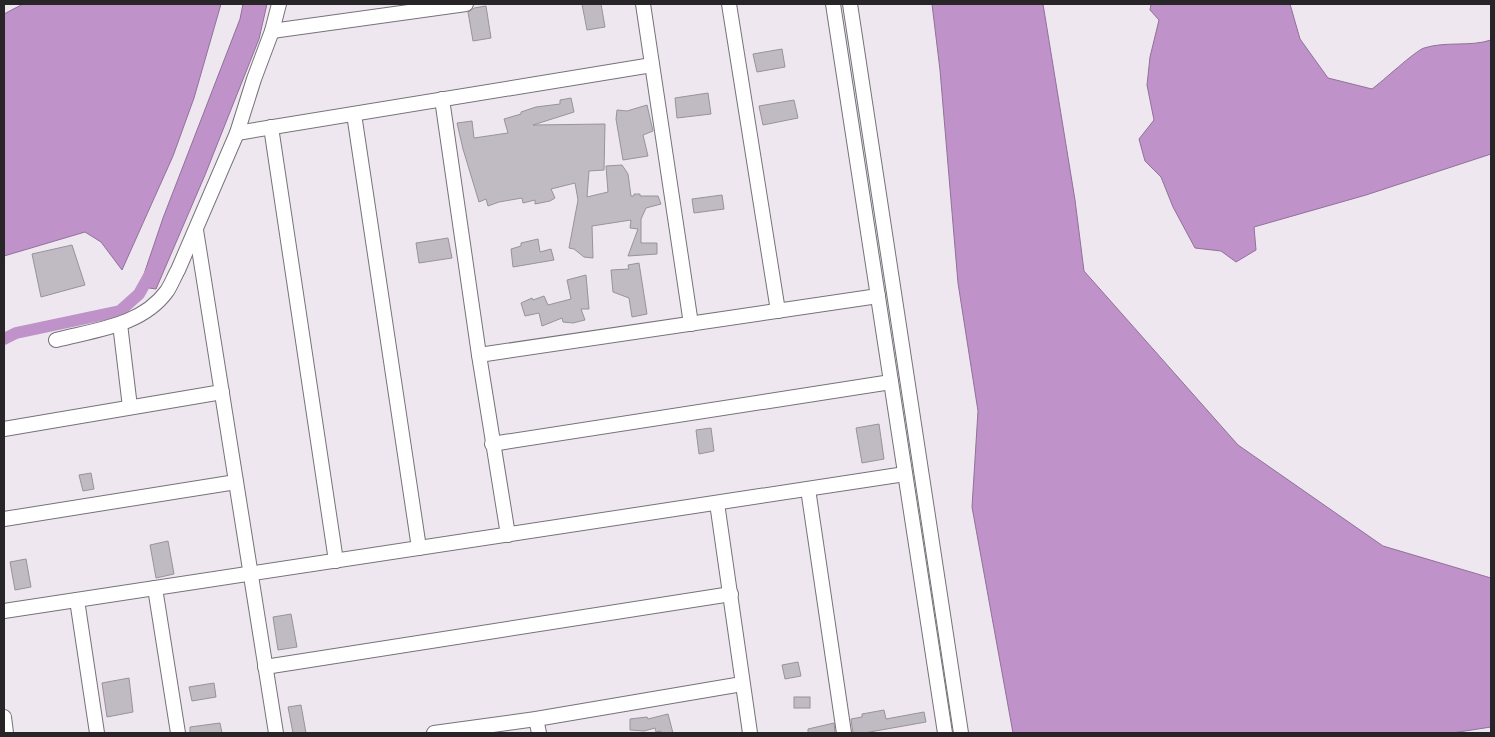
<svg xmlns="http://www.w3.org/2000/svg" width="1495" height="737" font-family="Commissioner,sans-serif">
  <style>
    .water { fill: #bf92ca; stroke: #917199 }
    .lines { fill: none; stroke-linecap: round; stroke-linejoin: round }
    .canal { stroke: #bf92ca; stroke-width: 12 }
    .building { fill: #c0bac2; stroke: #98929a }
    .minor-casing { stroke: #777279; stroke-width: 16 }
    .minor { stroke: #fff; stroke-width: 14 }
  </style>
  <rect width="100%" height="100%" fill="#eee7ef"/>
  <g class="water">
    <path d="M23,4H221L194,98L173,156L122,270L101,242L85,232L4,256V14Z"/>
    <path d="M243,4H267L259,39L205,175L156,289L149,288L142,280L163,218L240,19Z"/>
    <path d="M932,4H1043L1075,200L1084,271L1238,445L1383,546L1491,578V727L1452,733H1013L972,507L978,411L958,283L940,70Z"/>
    <path d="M1151,4H1290L1300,39L1328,78L1372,89C1383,81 1415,51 1424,48C1446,41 1470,47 1491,40V154L1366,195L1254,227L1256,250L1236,262L1221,251L1195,248L1173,207L1161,177L1145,161L1139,139L1154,120L1147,85L1150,57L1159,20L1150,10Z"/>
  </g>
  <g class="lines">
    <path class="canal" d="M4,339L16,333L120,311L139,294L153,269"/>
  </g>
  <g class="building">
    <path d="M582,4H601L605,27L587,30Z"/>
    <path d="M486,6L491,38L473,41L468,12L474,8Z"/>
    <path d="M782,49L785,67L757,72L753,54Z"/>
    <path d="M708,93L711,114L677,118L675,98Z"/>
    <path d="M571,98L574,112L533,125L605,124L604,170L589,171L587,197L608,192L606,166L622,165L628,174L631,196H634V194H640V196H658L661,204L646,208L641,219V243H657V254L628,256L638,229L630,228L631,220L592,226L593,258L584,257L574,249L569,248L578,200L575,183L551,189L555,198L550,201L535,204V200L523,203L522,198L499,202L488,206L486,199L479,202L463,149L457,123L472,121L474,138L508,133L504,119L521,114V112L536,107L560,104V100Z"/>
    <path d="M794,100L798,118L763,125L759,106Z"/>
    <path d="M647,105L653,131L643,135L648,156L623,160L616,119L617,110L627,111Z"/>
    <path d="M722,195L724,209L694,213L692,199Z"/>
    <path d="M448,238L452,258L419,263L416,243Z"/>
    <path d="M538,239L540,252L551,249L554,260L513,267L511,249L521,246V243Z"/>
    <path d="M72,245L85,285L41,297L32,254Z"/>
    <path d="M639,263L647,314L632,317L629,298L613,292L611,270L629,269L628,265Z"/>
    <path d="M586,275L589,309H581L585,320L573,323L563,322L562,318L542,326L539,313L525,316L521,303L532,298L533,300L544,296L548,305L571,299L567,280Z"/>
    <path d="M879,424L884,459L862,463L856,428Z"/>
    <path d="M711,428L714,451L699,454L696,430Z"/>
    <path d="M91,473L94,489L83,491L79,475Z"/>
    <path d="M168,541L174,574L156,578L150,545Z"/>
    <path d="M26,559L31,587L15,590L10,562Z"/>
    <path d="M291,614L297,647L278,650L273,617Z"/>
    <path d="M798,662L801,676L785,679L782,665Z"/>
    <path d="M129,678L133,712L107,717L102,683Z"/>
    <path d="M214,683L216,697L192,701L189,687Z"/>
    <rect x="794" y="697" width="16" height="11"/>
    <path d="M301,705L306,733H293L288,707Z"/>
    <path d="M884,710L886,719L924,712L926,722L864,733H853L851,719L862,717V714Z"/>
    <path d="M668,714L673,733H662L661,731L656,732L655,728L644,731L630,730V719L647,717L648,719Z"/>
    <path d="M220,723L222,733H190V727Z"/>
    <path d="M834,723L835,733H808V729Z"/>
  </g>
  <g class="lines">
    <defs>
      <g id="minor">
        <path d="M643,4L691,324"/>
        <path d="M729,4L778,311"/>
        <path d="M833,4L945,733"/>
        <path d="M850,4L961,733"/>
        <path d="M272,31L466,4"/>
        <path d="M442,99L479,355L508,535"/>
        <path d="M354,114L419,548"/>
        <path d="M271,127L336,561"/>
        <path d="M237,133L652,65"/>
        <path d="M196,230L276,733"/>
        <path d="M120,324L130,407"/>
        <path d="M56,340C94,330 142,326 167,291C171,285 174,277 178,270L237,133L254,79L272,31L279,4"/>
        <path d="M479,355L878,296"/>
        <path d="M4,429L222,392"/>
        <path d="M492,444L891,382"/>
        <path d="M808,489L844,733"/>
        <path d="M717,503L750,733"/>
        <path d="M4,519L236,482"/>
        <path d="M155,588L178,733"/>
        <path d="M77,600L97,733"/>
        <path d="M4,611L905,474"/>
        <path d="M265,667L731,594"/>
        <path d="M4,717L6,733"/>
        <path d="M536,719L539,733"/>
        <path d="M434,733L536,719L742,684"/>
      </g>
    </defs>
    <use href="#minor" class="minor-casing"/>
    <use href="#minor" class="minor"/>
  </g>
  <rect width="1495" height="737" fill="none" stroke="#272528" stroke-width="10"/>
</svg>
